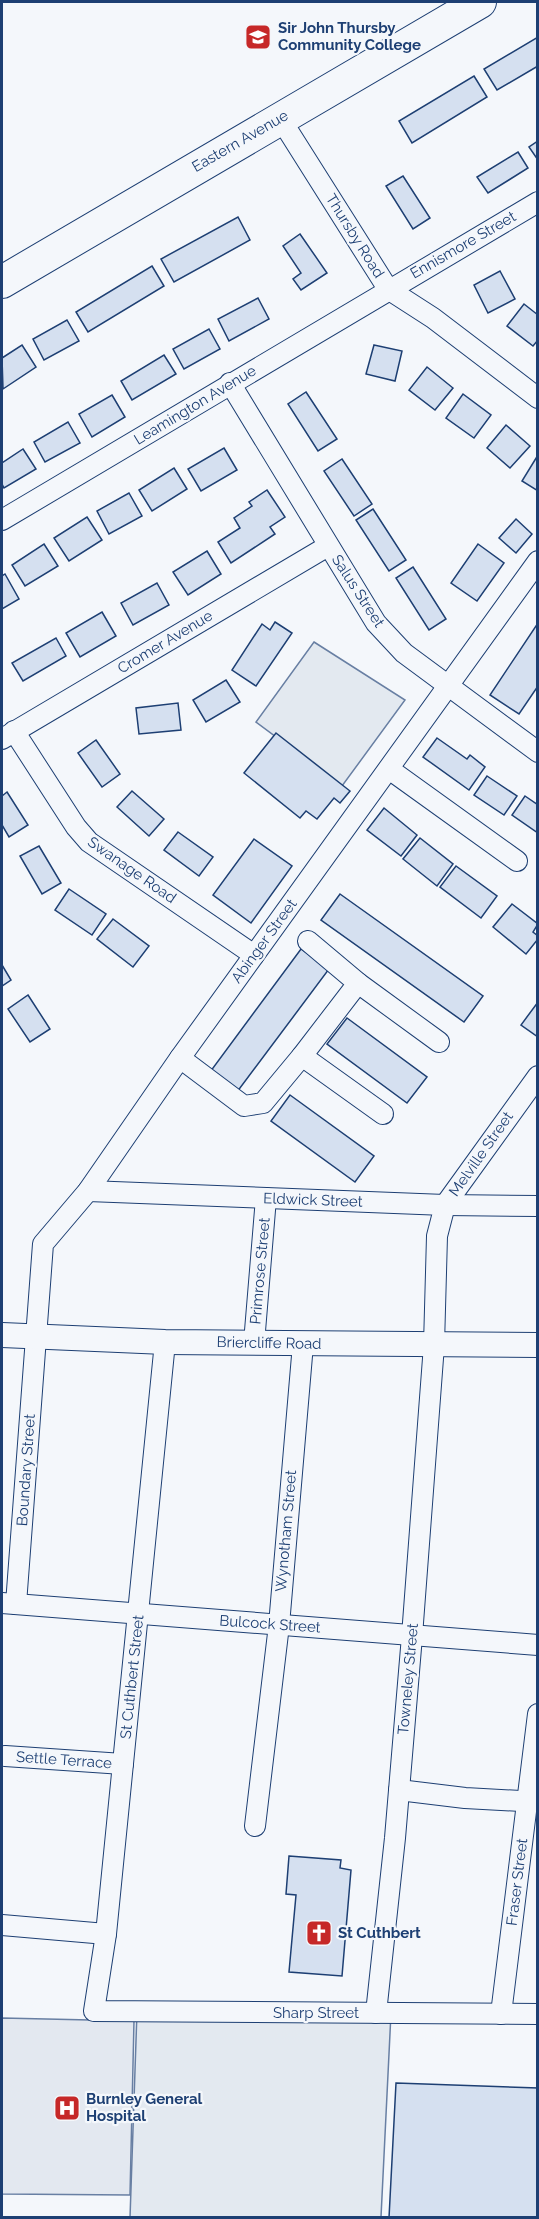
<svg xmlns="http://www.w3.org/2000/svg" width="539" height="2219" font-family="Raleway,sans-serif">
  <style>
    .green { fill: #e3e9f0; stroke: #687fa3; stroke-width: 1.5 }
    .parking { fill: #e3e8f0; stroke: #687fa3; stroke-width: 1.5 }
    .building { fill: #d5e0f0; stroke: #1d3f73; stroke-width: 1.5 }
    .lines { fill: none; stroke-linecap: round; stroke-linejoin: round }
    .minor-casing { stroke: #1d3f73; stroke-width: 22 }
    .tertiary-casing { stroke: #1d3f73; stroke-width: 26 }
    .trunk-casing { stroke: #1d3f73; stroke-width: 34 }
    .minor { stroke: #f4f7fb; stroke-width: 20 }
    .tertiary { stroke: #f4f7fb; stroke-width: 24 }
    .trunk { stroke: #f4f7fb; stroke-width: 32 }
    .labels { text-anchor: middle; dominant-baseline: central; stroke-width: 4.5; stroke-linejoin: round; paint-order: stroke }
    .poi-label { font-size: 15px; font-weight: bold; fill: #1d3f73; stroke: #f4f7fb; text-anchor: start }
    .street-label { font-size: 15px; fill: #1d3f73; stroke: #f4f7fb }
  </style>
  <rect width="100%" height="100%" fill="#f4f7fb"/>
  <g class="green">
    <path d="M314,642L405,700L342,786L256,722Z"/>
    <path d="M137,2011L391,2013L381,2217L130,2218Z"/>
  </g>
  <path class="parking" d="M2,2018L134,2021L130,2195L2,2194Z"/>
  <g class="building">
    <path d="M538,37V66L497,90L484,69Z"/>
    <path d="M474,76L487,97L412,143L399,121Z"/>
    <path d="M538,141V160L529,147Z"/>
    <path d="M518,152L528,168L488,193L477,177Z"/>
    <path d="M403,176L430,218L413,229L386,186Z"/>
    <path d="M238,217L250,240L174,282L161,259Z"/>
    <path d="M300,234L327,273L301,290L293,279L301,273L283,246Z"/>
    <path d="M152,266L164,286L88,332L76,312Z"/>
    <path d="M500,271L515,299L488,313L474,285Z"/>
    <path d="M258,298L269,319L229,341L218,319Z"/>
    <path d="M524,304L538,315V340L533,346L507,326Z"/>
    <path d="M67,320L79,341L44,360L33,339Z"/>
    <path d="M209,329L220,349L184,369L173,349Z"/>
    <path d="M22,345L36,367L3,389L2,358Z"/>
    <path d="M374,345L402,351L395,381L366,374Z"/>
    <path d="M164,355L176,374L132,400L121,381Z"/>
    <path d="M427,367L453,388L435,410L409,390Z"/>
    <path d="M306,392L337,439L318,451L288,404Z"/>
    <path d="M463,394L491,415L474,438L446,418Z"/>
    <path d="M112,395L125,417L92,437L79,414Z"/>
    <path d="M68,422L80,443L45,462L34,442Z"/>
    <path d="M506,425L530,446L510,468L487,448Z"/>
    <path d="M224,448L237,470L201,491L188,469Z"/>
    <path d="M23,449L36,469L4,488L2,484V463Z"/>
    <path d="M538,455V491L522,481Z"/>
    <path d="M342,459L372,504L354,516L324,471Z"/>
    <path d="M174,468L187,489L152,511L139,490Z"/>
    <path d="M267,490L285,517L270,527L275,534L231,563L218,542L240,528L234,518L252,506L249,502Z"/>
    <path d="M129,493L142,516L109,534L97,511Z"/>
    <path d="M373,509L406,560L389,571L356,520Z"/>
    <path d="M87,517L102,540L69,561L54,538Z"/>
    <path d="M516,519L532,534L516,553L499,538Z"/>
    <path d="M44,544L58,566L25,586L12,565Z"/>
    <path d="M478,544L504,563L477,601L451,583Z"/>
    <path d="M207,551L221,574L188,595L173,572Z"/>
    <path d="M413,567L446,619L429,630L396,578Z"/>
    <path d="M5,574L19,599L2,609V576Z"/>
    <path d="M157,583L169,605L133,625L121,603Z"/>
    <path d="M102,612L116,636L80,657L66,633Z"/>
    <path d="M275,622L292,633L256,686L232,670L262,624L270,630Z"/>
    <path d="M538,623V686L519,714L490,695Z"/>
    <path d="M56,638L66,656L23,681L12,663Z"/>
    <path d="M226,680L240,702L206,722L193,700Z"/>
    <path d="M178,703L181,730L139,734L136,708Z"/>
    <path d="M276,733L350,791L340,803L334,798L317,819L306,811L300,818L244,773Z"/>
    <path d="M437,738L467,759L470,755L485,767L469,790L423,757Z"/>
    <path d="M96,740L120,774L102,787L78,753Z"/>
    <path d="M487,776L517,796L504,815L474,795Z"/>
    <path d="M132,791L164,819L149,836L117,807Z"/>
    <path d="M7,792L28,825L9,837L2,825V796Z"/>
    <path d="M525,796L538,805V833L512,815Z"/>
    <path d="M384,808L417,835L401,856L367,830Z"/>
    <path d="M178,832L213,857L199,876L164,850Z"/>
    <path d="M420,838L453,864L437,886L403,859Z"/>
    <path d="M254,839L292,866L251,923L213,895Z"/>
    <path d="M39,846L61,883L42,894L20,856Z"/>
    <path d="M456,866L497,896L481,918L440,887Z"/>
    <path d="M69,889L106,914L92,935L55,910Z"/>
    <path d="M340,894L483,996L464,1022L321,920Z"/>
    <path d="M512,904L538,924L533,932L538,936V939L526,954L493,927Z"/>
    <path d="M113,919L149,946L133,967L97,939Z"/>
    <path d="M301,949L329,969L237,1092L210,1072Z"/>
    <path d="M2,965L11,980L2,986Z"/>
    <path d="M28,995L50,1029L30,1042L8,1009Z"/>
    <path d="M538,1002V1037L521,1025Z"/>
    <path d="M347,1018L427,1077L407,1103L327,1044Z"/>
    <path d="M290,1095L374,1156L355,1182L271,1121Z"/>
    <path d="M289,1856L341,1860L340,1868L351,1870L342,1976L289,1972L296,1895L286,1894Z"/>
    <path d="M396,2083L538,2088V2218H389Z"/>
  </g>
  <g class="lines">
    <defs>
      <g id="minor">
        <path d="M280,118L388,289L433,318L538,398"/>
        <path d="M230,383L376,623L404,653L538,752"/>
        <path d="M2,520L538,202"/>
        <path d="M14,731L76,827L89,842L254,955"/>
        <path d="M2,739L328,546"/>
        <path d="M389,769L517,861"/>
        <path d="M358,983L439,1042"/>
        <path d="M302,1056L383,1114"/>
        <path d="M180,1058L244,1106L263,1103L302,1056L358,983L308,941"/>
        <path d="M88,1191L445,1205L538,1206"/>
        <path d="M165,1342L106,1934L94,2011L538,2014"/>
        <path d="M254,1343L266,1198"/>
        <path d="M2,1603L538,1645"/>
        <path d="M16,1604L43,1244L88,1191L180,1058L538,561"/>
        <path d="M5,1756L123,1764"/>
        <path d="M399,1790L465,1798L538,1802"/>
        <path d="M255,1826L279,1625L303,1344"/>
        <path d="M2,1925L106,1934"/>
        <path d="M376,2013L395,1838L412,1636L434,1345L437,1236L445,1205L538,1076"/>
        <path d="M501,2014L538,1714"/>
      </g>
      <path id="tertiary" d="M2,1335L165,1342L538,1345"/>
      <path id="trunk" d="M2,282L480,2"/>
    </defs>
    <use href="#minor" class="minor-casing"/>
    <use href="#tertiary" class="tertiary-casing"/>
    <use href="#trunk" class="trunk-casing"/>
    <use href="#minor" class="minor"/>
    <use href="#tertiary" class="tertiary"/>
    <use href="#trunk" class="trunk"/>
  </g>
  <defs>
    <symbol id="school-square" viewBox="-11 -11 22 22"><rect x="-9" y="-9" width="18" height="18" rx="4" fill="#c62828" stroke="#f4f7fb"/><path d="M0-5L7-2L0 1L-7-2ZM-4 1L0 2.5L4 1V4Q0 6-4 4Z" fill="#fff"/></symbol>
    <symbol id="church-square" viewBox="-11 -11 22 22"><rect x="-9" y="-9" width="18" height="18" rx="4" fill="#c62828" stroke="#f4f7fb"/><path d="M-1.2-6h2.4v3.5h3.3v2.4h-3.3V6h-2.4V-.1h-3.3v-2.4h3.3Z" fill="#fff"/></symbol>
    <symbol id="hospital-square" viewBox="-11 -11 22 22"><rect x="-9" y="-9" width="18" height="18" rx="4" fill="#c62828" stroke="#f4f7fb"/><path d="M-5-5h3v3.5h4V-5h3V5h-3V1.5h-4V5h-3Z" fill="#fff"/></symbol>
  </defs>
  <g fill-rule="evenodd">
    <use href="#school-square" x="243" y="22" width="30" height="30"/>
    <use href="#church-square" x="304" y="1918" width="30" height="30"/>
    <use href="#hospital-square" x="52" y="2093" width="30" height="30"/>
  </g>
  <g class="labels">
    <g class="poi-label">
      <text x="278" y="28">Sir John Thursby<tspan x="278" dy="17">Community College</tspan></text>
      <text x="338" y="1933">St Cuthbert</text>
      <text x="86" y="2099">Burnley General<tspan x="86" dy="17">Hospital</tspan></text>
    </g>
    <g class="street-label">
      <text transform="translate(240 141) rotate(-30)">Eastern Avenue</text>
      <text transform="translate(355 236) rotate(58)">Thursby Road</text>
      <text transform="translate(463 245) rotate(-30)">Ennismore Street</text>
      <text transform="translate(195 405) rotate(-31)">Leamington Avenue</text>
      <text transform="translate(358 591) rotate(57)">Salus Street</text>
      <text transform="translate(165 642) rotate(-31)">Cromer Avenue</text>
      <text transform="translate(132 870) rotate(35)">Swanage Road</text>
      <text transform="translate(264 941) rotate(-54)">Abinger Street</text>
      <text transform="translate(481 1154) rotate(-55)">Melville Street</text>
      <text transform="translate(313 1200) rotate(2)">Eldwick Street</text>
      <text transform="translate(260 1271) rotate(-85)">Primrose Street</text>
      <text transform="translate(269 1343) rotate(1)">Briercliffe Road</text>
      <text transform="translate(26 1470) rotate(-86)">Boundary Street</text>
      <text transform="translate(286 1531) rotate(-85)">Wynotham Street</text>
      <text transform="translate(270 1624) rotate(4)">Bulcock Street</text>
      <text transform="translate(132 1677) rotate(-84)">St Cuthbert Street</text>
      <text transform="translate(408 1679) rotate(-85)">Towneley Street</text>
      <text transform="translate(64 1760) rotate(4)">Settle Terrace</text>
      <text transform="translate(517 1882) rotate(-83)">Fraser Street</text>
      <text x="316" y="2013">Sharp Street</text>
    </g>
  </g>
  <rect width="539" height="2219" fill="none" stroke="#1d3f73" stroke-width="6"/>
</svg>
